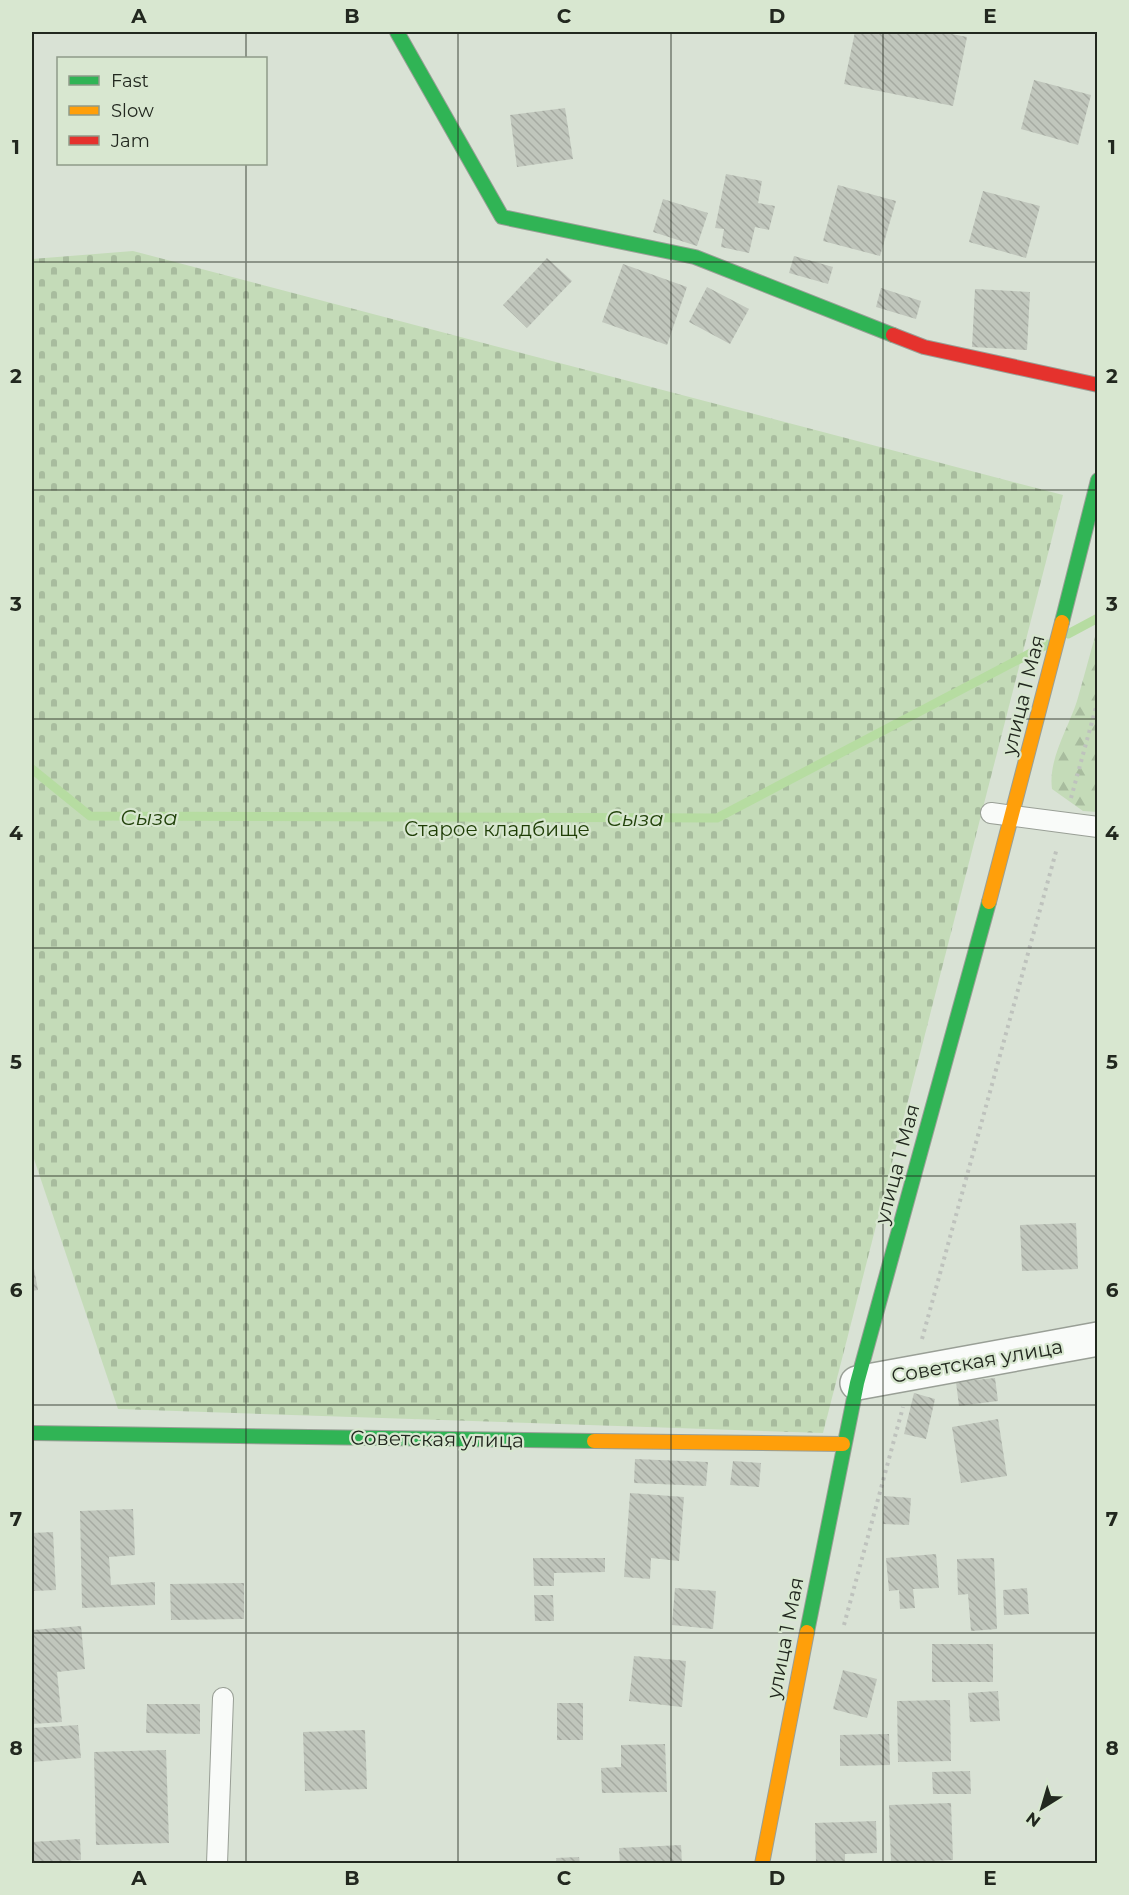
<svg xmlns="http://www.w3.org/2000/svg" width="1129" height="1895" font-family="Montserrat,sans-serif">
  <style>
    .forest { fill: url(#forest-firs) }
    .cemetery { fill: url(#cemetery-stones) }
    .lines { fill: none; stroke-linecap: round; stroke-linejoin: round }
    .stream { stroke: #b6dca1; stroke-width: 9 }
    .building { fill: url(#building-back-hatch) }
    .lane-casing { stroke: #999f96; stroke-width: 22 }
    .street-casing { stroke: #999f96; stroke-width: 36 }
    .fast-casing { stroke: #999f96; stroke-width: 16 }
    .slow-casing { stroke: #999f96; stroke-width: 16 }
    .jam-casing { stroke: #999f96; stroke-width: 16 }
    .path { stroke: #bec2bd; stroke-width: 4; stroke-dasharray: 3 4.5; stroke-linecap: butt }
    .lane { stroke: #f9fbf9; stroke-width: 20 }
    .street { stroke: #f9fbf9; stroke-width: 33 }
    .fast { stroke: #30b455; stroke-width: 14 }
    .slow { stroke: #ff9f0a; stroke-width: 14 }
    .jam { stroke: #e5322d; stroke-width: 14 }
    .grid { fill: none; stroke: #22281f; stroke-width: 1.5; stroke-opacity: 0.55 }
    .labels { text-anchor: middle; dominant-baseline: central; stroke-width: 4.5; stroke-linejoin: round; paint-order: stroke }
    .street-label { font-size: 20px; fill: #22281f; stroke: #d8e7d0 }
    .park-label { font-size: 20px; fill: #1e3d05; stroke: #d8e7d0 }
    .water-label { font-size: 21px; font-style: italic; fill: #23430c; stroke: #d8e7d0 }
    .neatline { fill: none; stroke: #22281f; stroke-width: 2 }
    .grid-label { font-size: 20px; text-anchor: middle; font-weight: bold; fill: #22281f }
  </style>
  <defs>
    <pattern id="forest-firs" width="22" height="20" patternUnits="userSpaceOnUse" patternTransform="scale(1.5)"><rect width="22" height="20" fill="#c4dbb8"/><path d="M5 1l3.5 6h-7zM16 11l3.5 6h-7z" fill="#a8bc9e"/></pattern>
    <pattern id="cemetery-stones" width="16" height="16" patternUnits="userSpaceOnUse" patternTransform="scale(1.5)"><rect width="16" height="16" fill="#c4dbb8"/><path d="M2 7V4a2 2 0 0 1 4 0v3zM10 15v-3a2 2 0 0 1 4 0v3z" fill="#a8bc9e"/></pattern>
    <pattern id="building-back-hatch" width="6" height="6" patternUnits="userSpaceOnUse" patternTransform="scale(1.5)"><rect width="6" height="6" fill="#c0c6bc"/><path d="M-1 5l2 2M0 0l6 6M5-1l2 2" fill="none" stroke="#a5aaa1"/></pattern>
  </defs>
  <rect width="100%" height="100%" fill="#d9e2d5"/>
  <path class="forest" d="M1097,630V812L1083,811L1052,789C1048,759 1068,729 1077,701C1084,677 1090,653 1097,630Z"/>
  <path class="cemetery" d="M133,251L1063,495L823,1433L118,1409L32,1153V259Z"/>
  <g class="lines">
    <g class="stream">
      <path d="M1068,634L1098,618"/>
      <path d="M32,769L90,816L717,818L1048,644"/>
    </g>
  </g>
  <g class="building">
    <path d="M855,32H941L967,37L953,106L844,84Z"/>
    <path d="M1034,80L1091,95L1078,145L1021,129Z"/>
    <path d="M565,108L573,159L517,167L510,115Z"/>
    <path d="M726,174L762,181L758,203L775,206L769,230L755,227L749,253L721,247L724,229L715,228Z"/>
    <path d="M838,185L896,201L880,256L823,241Z"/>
    <path d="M983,191L1040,206L1026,258L969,242Z"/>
    <path d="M663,199L708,213L697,246L653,232Z"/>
    <path d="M794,256L833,267L828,284L789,273Z"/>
    <path d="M547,258L572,281L527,328L503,305Z"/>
    <path d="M623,264L687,287L667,345L602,322Z"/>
    <path d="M707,287L749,309L730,344L689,322Z"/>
    <path d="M881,288L921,301L916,319L876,307Z"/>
    <path d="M975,289L1030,292L1027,350L972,347Z"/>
    <path d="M1076,1223L1078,1269L1022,1271L1020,1225Z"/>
    <path d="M32,1258L38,1290L32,1291Z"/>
    <path d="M995,1378L998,1401L959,1406L956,1382Z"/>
    <path d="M914,1393L935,1399L926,1439L904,1434Z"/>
    <path d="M998,1419L1007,1476L961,1483L952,1427Z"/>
    <path d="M635,1459L708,1462L706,1486L634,1483Z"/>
    <path d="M733,1461L761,1463L759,1487L730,1485Z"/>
    <path d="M630,1493L684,1497L679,1561L651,1558L650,1579L624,1577Z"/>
    <path d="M884,1496L911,1498L909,1525L883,1524Z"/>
    <path d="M133,1509L135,1555L109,1557L111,1585L155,1582V1605L82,1608L80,1511Z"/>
    <path d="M53,1532L56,1590L32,1591V1533Z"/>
    <path d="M936,1554L939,1588L913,1589L915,1608L900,1609L899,1590L889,1591L886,1558Z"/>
    <path d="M533,1558H605V1572L554,1573V1586H534Z"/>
    <path d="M994,1558L997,1629L971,1631L968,1594L958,1595L957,1559Z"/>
    <path d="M244,1583V1619L171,1620L170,1584Z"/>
    <path d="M675,1588L716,1591L713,1629L672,1625Z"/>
    <path d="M1027,1588L1029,1614L1004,1615L1003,1590Z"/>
    <path d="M534,1595H553L554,1621H535Z"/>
    <path d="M81,1626L85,1669L57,1672L62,1722L32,1724V1630Z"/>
    <rect x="932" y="1644" width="61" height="38"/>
    <path d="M634,1656L686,1661L682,1707L629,1701Z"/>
    <path d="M843,1670L877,1679L867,1718L833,1709Z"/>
    <path d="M998,1691L1000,1721L970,1722L968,1693Z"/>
    <path d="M950,1700L951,1761L898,1762L897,1701Z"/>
    <rect x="557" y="1703" width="26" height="37"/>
    <path d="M147,1704H200V1734L146,1733Z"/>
    <path d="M78,1725L81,1758L32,1762V1728Z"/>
    <path d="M365,1730L367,1789L305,1791L303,1732Z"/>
    <path d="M889,1734L890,1765L840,1766V1735Z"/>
    <path d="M665,1744L667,1792L602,1793L601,1768L621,1767V1745Z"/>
    <path d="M166,1750L169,1843L96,1845L94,1752Z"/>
    <path d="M970,1771L971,1794H933L932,1772Z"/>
    <path d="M951,1803L953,1860L891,1863L889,1805Z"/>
    <path d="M876,1821L877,1853L845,1854V1861L816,1862L815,1823Z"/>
    <path d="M80,1839L81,1860L32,1863V1842Z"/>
    <path d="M681,1845L682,1864H620L619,1848Z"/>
    <path d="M579,1857L580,1864H557L556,1858Z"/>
  </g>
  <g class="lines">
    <defs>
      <g id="lane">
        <path d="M991,813L1098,827"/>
        <path d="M217,1864L223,1698"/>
      </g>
      <path id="street" d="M857,1383L1098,1339"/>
      <g id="fast">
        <path d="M397,32L502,217L695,257L893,335"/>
        <path d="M1062,622L1098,480"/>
        <path d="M32,1433L594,1441"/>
        <path d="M807,1632L857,1383L989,902"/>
      </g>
      <g id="slow">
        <path d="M989,902L1062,622"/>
        <path d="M594,1441L843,1444"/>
        <path d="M762,1864L807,1632"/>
      </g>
      <path id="jam" d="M893,335L924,347L1098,385"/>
    </defs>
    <use href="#lane" class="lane-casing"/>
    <use href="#street" class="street-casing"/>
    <use href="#fast" class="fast-casing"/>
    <use href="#slow" class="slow-casing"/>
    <use href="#jam" class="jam-casing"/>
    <g class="path">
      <path d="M1071,798L1098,700"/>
      <path d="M922,1339L1057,848"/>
      <path d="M844,1625L903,1407"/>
    </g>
    <use href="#lane" class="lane"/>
    <use href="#street" class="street"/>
    <use href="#fast" class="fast"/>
    <use href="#slow" class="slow"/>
    <use href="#jam" class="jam"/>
  </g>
  <path class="grid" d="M246,32V58M458,32V1864M671,32V1864M883,32V1864M246,164V1864M32,262H1098M32,490H1098M32,719H1098M32,948H1098M32,1176H1098M32,1405H1098M32,1633H1098"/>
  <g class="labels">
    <g class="street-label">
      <text transform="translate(1023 695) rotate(-76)">улица 1 Мая</text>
      <text transform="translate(897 1164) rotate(-75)">улица 1 Мая</text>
      <text transform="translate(977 1361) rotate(-10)">Советская улица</text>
      <text transform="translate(437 1439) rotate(1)">Советская улица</text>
      <text transform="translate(785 1638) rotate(-79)">улица 1 Мая</text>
    </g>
    <g class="park-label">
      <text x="497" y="829">Старое кладбище</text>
    </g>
    <g class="water-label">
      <text x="149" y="817">Сыза</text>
      <text x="635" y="818">Сыза</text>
    </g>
  </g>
  <rect width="1129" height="1895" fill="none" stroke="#d8e7d0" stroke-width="66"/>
  <rect x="57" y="57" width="210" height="108" fill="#d8e7d0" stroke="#8f9b89" stroke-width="1.5"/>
  <rect x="69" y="76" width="30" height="9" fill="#30b455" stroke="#8f9b89" stroke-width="1.5"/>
  <text x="111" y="87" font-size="18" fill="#22281f">Fast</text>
  <rect x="69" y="106" width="30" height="9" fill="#ff9f0a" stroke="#8f9b89" stroke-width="1.5"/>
  <text x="111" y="117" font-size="18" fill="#22281f">Slow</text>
  <rect x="69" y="136" width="30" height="9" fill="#e5322d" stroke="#8f9b89" stroke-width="1.5"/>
  <text x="111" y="147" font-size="18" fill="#22281f">Jam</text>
  <g transform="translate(1042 1808) rotate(217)" stroke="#d8e7d0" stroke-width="4.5" paint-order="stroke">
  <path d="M0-4.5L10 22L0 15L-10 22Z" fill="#22281f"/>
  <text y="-9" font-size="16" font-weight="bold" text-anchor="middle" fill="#22281f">N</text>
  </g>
  <rect x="33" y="33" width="1063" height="1829" class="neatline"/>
  <g class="grid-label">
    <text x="139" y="23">A</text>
    <text x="352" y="23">B</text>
    <text x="564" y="23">C</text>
    <text x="777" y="23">D</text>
    <text x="990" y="23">E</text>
    <text x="16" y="154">1</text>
    <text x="1112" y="154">1</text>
    <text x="16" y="383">2</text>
    <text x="1112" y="383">2</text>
    <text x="16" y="611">3</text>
    <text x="1112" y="611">3</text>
    <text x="16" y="840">4</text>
    <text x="1112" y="840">4</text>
    <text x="16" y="1069">5</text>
    <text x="1112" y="1069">5</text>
    <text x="16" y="1297">6</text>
    <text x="1112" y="1297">6</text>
    <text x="16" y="1526">7</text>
    <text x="1112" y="1526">7</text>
    <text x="16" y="1755">8</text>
    <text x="1112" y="1755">8</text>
    <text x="139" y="1885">A</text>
    <text x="352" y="1885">B</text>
    <text x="564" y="1885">C</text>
    <text x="777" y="1885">D</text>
    <text x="990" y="1885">E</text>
  </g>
</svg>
